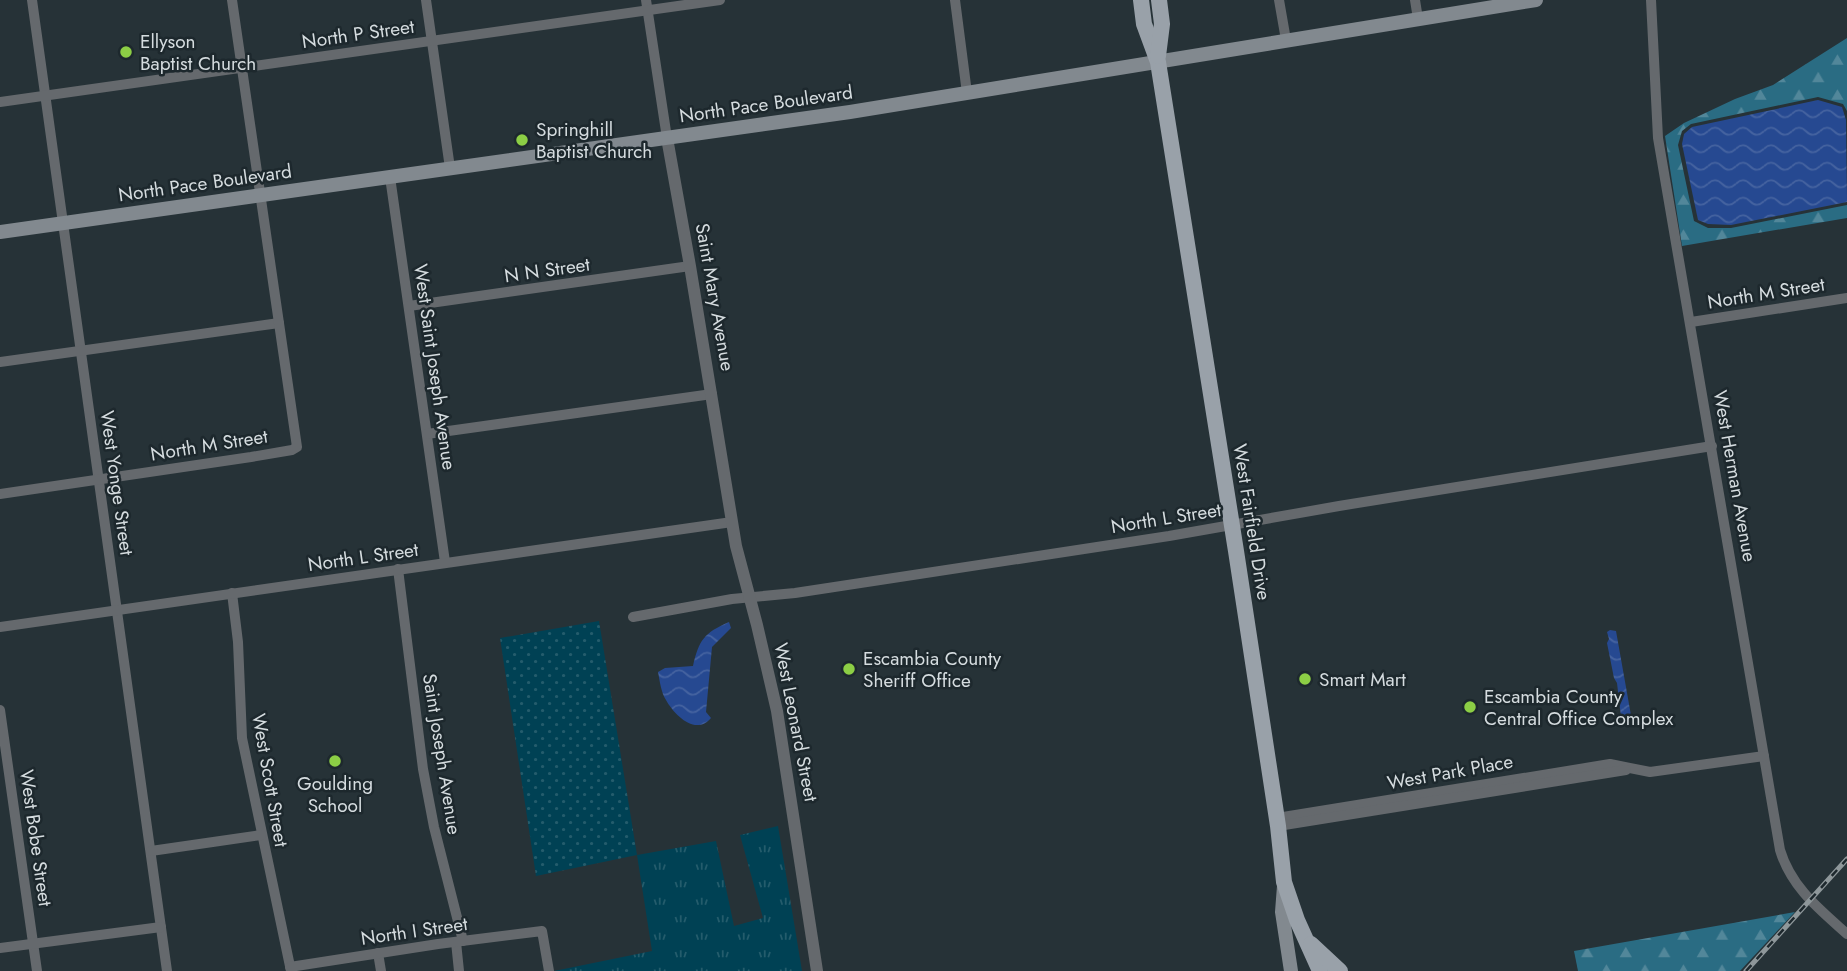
<svg xmlns="http://www.w3.org/2000/svg" width="1847" height="971" font-family="Jost,sans-serif">
  <style>
    .grass { fill: url(#grass-dots) }
    .forest { fill: url(#forest-firs) }
    .park { fill: url(#park-tufts) }
    .water { fill: url(#water-waves) }
    .lines { fill: none; stroke-linecap: round; stroke-linejoin: round }
    .minor { stroke: #65696d; stroke-width: 10 }
    .tertiary { stroke: #65696d; stroke-width: 12 }
    .secondary { stroke: #82898f; stroke-width: 14 }
    .primary { stroke: #99a1a9; stroke-width: 16 }
    .rail-casing { stroke: #8e979a; stroke-width: 5 }
    .rail { stroke: #1d282d; stroke-width: 2.5; stroke-dasharray: 8; stroke-linecap: butt }
    .poi-dot { fill: #8cce45; stroke: #1d282d; stroke-width: 2.5 }
    .labels { text-anchor: middle; dominant-baseline: central; stroke-width: 5; stroke-linejoin: round; paint-order: stroke }
    .street-label { font-size: 19px; fill: #d5dcdf; stroke: #1d282d }
    .poi-label { font-size: 19px; fill: #d5dcdf; stroke: #1d282d; text-anchor: start }
  </style>
  <defs>
    <pattern id="grass-dots" width="8" height="8" patternUnits="userSpaceOnUse" patternTransform="scale(1.75)"><rect width="8" height="8" fill="#004154"/><path d="M2 2h.1M6 6h.1" fill="none" stroke="#245c6c" stroke-width="1.8" stroke-linecap="round"/></pattern>
    <pattern id="forest-firs" width="22" height="20" patternUnits="userSpaceOnUse" patternTransform="scale(1.75)"><rect width="22" height="20" fill="#2a6c83"/><path d="M5 1l3.5 6h-7zM16 11l3.5 6h-7z" fill="#52879a"/></pattern>
    <pattern id="park-tufts" width="24" height="20" patternUnits="userSpaceOnUse" patternTransform="scale(1.75)"><rect width="24" height="20" fill="#004154"/><path d="M3 7l-1-3M5 7V3M7 7l1-3M15 17l-1-3M17 17v-4M19 17l1-3" fill="none" stroke="#245c6c"/></pattern>
    <pattern id="water-waves" width="16" height="10" patternUnits="userSpaceOnUse" patternTransform="scale(1.75)"><rect width="16" height="10" fill="#264991"/><path d="M0 5q4-4 8 0t8 0" fill="none" stroke="#4563a0"/></pattern>
  </defs>
  <rect width="100%" height="100%" fill="#263237"/>
  <path class="grass" d="M599,621L637,855L536,876L500,638Z"/>
  <g class="forest">
    <path d="M1847,38V111L1843,104L1818,97L1691,124L1682,131L1678,145L1694,221L1708,228H1731L1847,205V218L1682,246L1665,136L1684,123L1735,99L1773,85Z"/>
    <path d="M1795,912L1740,971H1578L1574,951Z"/>
  </g>
  <path class="park" d="M778,826L802,971H554L652,951L637,855L716,841L734,926L763,918L740,835Z"/>
  <g class="water">
    <path d="M1818,100L1842,107L1846,120L1847,202L1731,225L1708,224L1698,220L1682,144L1684,134L1692,127Z"/>
    <path d="M729,622L731,628L712,647L706,712L711,718C696,736 675,716 666,700C661,692 660,682 658,672L665,668L693,666C699,640 704,633 729,622Z"/>
    <path d="M1610,630L1616,631L1632,721L1629,724H1626L1621,717L1617,683L1614,678L1607,643L1609,639L1607,632Z"/>
  </g>
  <g class="lines">
    <g class="minor">
      <path d="M32,0L167,971"/>
      <path d="M426,0L450,168"/>
      <path d="M646,0L667,138"/>
      <path d="M955,0L967,93"/>
      <path d="M1279,0L1286,40"/>
      <path d="M1415,0L1418,19"/>
      <path d="M1651,0L1658,138L1780,850C1791,887 1819,909 1847,934"/>
      <path d="M0,102L720,0"/>
      <path d="M390,177L445,562"/>
      <path d="M409,306L690,266"/>
      <path d="M1691,322L1847,298"/>
      <path d="M0,362L279,323"/>
      <path d="M427,434L712,394"/>
      <path d="M0,494L251,457L292,450L297,447L232,0"/>
      <path d="M398,569L423,769L434,827L463,941"/>
      <path d="M232,593L238,642L242,738L291,971"/>
      <path d="M633,617L732,599L795,593L1169,536L1339,506L1712,446"/>
      <path d="M0,627L732,522"/>
      <path d="M0,710L37,971"/>
      <path d="M1277,818L1610,764L1650,772L1764,756"/>
      <path d="M1278,826L1626,770"/>
      <path d="M151,851L261,835"/>
      <path d="M456,942L459,971"/>
      <path d="M0,948L161,927"/>
      <path d="M378,953L381,971"/>
      <path d="M290,967L438,944L542,931L549,971"/>
    </g>
    <path class="tertiary" d="M667,138L690,266L736,546L757,625L777,711L817,971"/>
    <g class="secondary">
      <path d="M0,232L850,112L1536,0"/>
      <path d="M1284,886L1282,912L1291,971"/>
    </g>
    <g class="primary">
      <path d="M1141,0L1144,24L1158,62L1236,551L1278,826L1284,882L1297,920L1320,971"/>
      <path d="M1158,56L1162,24L1159,0"/>
      <path d="M1311,944L1340,971"/>
    </g>
    <defs>
      <path id="rail" d="M1746,971L1847,859"/>
    </defs>
    <use href="#rail" class="rail-casing"/>
    <use href="#rail" class="rail"/>
  </g>
  <g class="poi-dot">
    <circle cx="126" cy="52" r="7"/>
    <circle cx="522" cy="140" r="7"/>
    <circle cx="849" cy="669" r="7"/>
    <circle cx="1305" cy="679" r="7"/>
    <circle cx="1470" cy="707" r="7"/>
    <circle cx="335" cy="761" r="7"/>
  </g>
  <g class="labels">
    <g class="street-label">
      <text transform="translate(358 34) rotate(-8)">North P Street</text>
      <text transform="translate(766 104) rotate(-8)">North Pace Boulevard</text>
      <text transform="translate(205 183) rotate(-8)">North Pace Boulevard</text>
      <text transform="translate(547 270) rotate(-8)">N N Street</text>
      <text transform="translate(1766 293) rotate(-9)">North M Street</text>
      <text transform="translate(715 297) rotate(80)">Saint Mary Avenue</text>
      <text transform="translate(435 367) rotate(82)">West Saint Joseph Avenue</text>
      <text transform="translate(209 445) rotate(-9)">North M Street</text>
      <text transform="translate(1735 476) rotate(80)">West Herman Avenue</text>
      <text transform="translate(117 483) rotate(82)">West Yonge Street</text>
      <text transform="translate(1166 518) rotate(-9)">North L Street</text>
      <text transform="translate(1252 522) rotate(81)">West Fairfield Drive</text>
      <text transform="translate(363 557) rotate(-8)">North L Street</text>
      <text transform="translate(796 722) rotate(79)">West Leonard Street</text>
      <text transform="translate(442 754) rotate(81)">Saint Joseph Avenue</text>
      <text transform="translate(1450 772) rotate(-10)">West Park Place</text>
      <text transform="translate(270 780) rotate(80)">West Scott Street</text>
      <text transform="translate(36 838) rotate(82)">West Bobe Street</text>
      <text transform="translate(414 931) rotate(-8)">North I Street</text>
    </g>
    <g class="poi-label">
      <text x="140" y="41">Ellyson<tspan x="140" dy="22">Baptist Church</tspan></text>
      <text x="536" y="129">Springhill<tspan x="536" dy="22">Baptist Church</tspan></text>
      <text x="863" y="658">Escambia County<tspan x="863" dy="22">Sheriff Office</tspan></text>
      <text x="1319" y="679">Smart Mart</text>
      <text x="1484" y="696">Escambia County<tspan x="1484" dy="22">Central Office Complex</tspan></text>
      <text x="335" y="783" text-anchor="middle">Goulding<tspan x="335" dy="22">School</tspan></text>
    </g>
  </g>
</svg>
